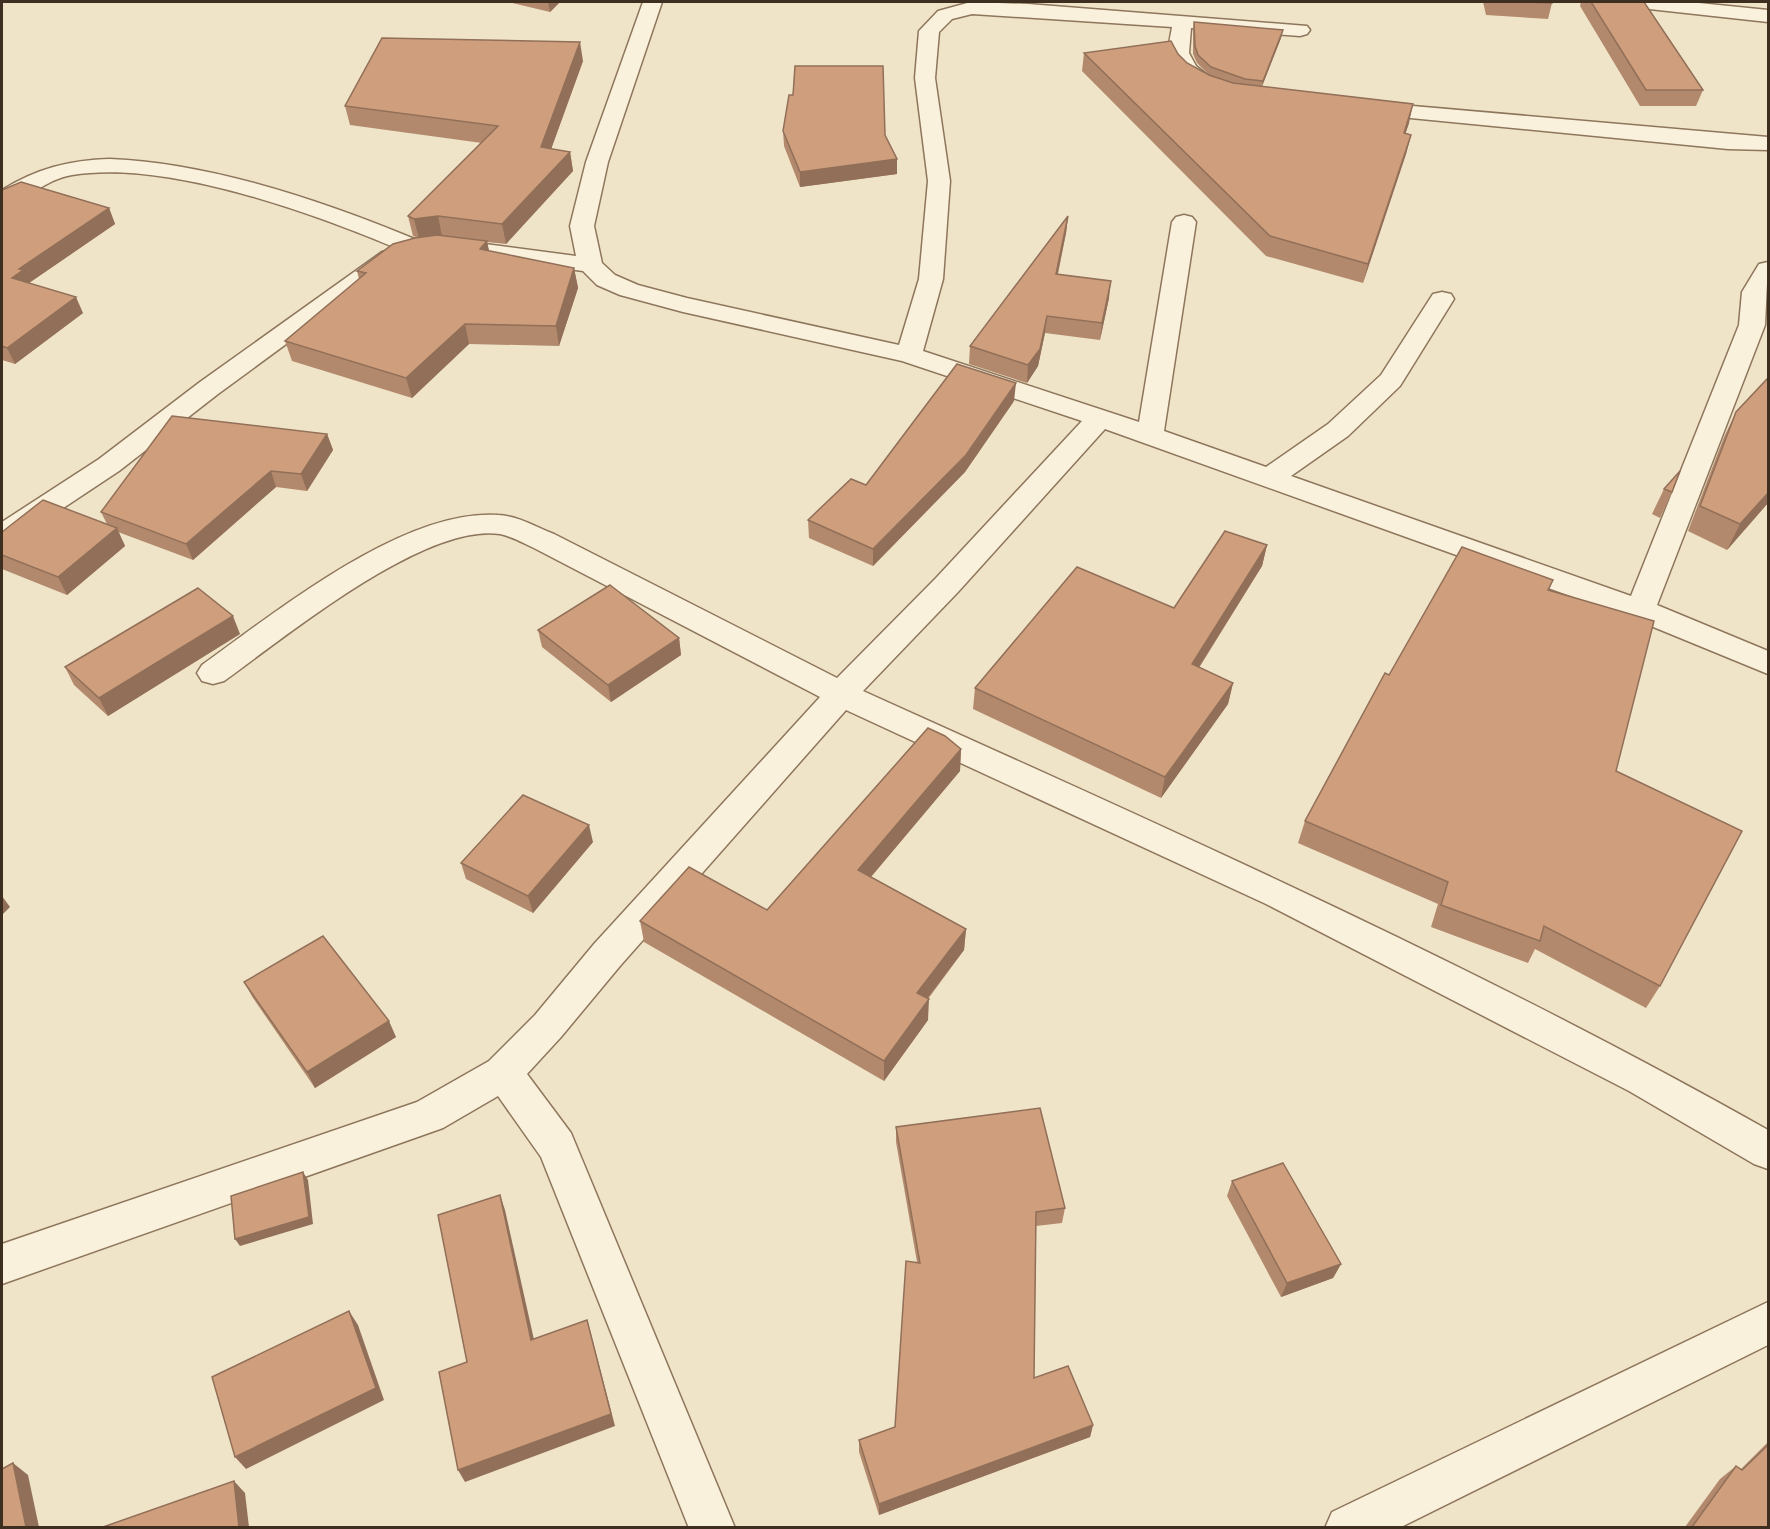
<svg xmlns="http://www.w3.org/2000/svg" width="1770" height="1529" font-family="'PT Serif',serif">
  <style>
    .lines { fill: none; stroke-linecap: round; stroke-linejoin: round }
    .street-casing { stroke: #8d765c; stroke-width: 3 }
    .street { fill: #faf1dc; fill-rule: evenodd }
    .wall { fill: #b2896c }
    .shaded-wall { fill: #916f58 }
    .building { fill: #cf9f7d; stroke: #916f58; stroke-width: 1.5 }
  </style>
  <rect width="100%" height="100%" fill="#f0e4c8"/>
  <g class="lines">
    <defs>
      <g id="street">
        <path d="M643,2H662L608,162L594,226L602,263L615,275L638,285L687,298L899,345L919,279L928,181L915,78L919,31L938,11L971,2L1028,4L1307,26L1310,30L1307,34L1300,36L1191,28L1189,53L1196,66L1222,87L1219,91C1199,96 1176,73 1170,55C1167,47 1171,35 1172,27L972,14L952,19L939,32L935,78L950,181L943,279L923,351L1139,422L1172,222L1176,217L1184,215L1192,217L1196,222L1164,431L1266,467L1328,424L1381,375L1433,294L1442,292L1451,294L1454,299L1400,386L1348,436L1291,476L1631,596L1739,325L1742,292L1759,264L1768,262L1765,325L1657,605L1768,651V674L1629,617L1105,429L958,592L863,691C1169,829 1476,965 1768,1130V1169L1754,1164L1629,1091L1266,904L846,710L620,966L561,1037L527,1074L571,1133L735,1528H689L541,1157L498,1096L443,1128L2,1284V1244L417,1102L489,1061L535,1015L594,944L820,697L534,548C523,543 511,536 500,534C425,522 284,638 224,681L213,684L202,681L197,673L202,665C276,612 404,508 498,515C518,516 536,527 554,534L837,678L936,578L1082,421L902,361L683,312L620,295L597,285L583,271L438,251L434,246L438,241L446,239L576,256L570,226L586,162Z"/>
        <path d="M1630,2H1689L1768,10V22L1640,8L1633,6Z"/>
        <path d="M1367,102L1768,137V150L1728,149L1359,113L1356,108L1359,103Z"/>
        <path d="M110,159C213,163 329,203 424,243L428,248L424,253L416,255L408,253C319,215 168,159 72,175C46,179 26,201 2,206V190C36,169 69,160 110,159Z"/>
        <path d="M390,250L398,252L402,257L398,262L218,394L119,471L12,542L2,544V522L99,459L200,382L382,252Z"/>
        <path d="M1768,1302V1345L1399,1528H1325L1332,1512Z"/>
      </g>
    </defs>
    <use href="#street" class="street-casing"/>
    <use href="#street" class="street"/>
  </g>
  <g class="wall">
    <path d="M508,2H560L550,12Z"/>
    <path d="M1483,2H1552V3L1548,19L1486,15Z"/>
    <path d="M1581,2H1644L1703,90L1696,106H1640L1580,6Z"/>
    <path d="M1194,22L1283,30L1281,38L1262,86L1409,123L1405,134L1411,135L1406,154L1363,283L1266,256L1082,71L1084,53L1178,54L1187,63L1209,75L1197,63L1193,54V30Z"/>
    <path d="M583,61L551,149L570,152L573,171L506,244L487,242L489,251L574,268L578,288L559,346L469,344L412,398L292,361L285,341L359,279L357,271L416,237L413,236L408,216L482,143L350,125L345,106Z"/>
    <path d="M783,131L885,135L897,159V174L800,187L784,146Z"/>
    <path d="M2,190L109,208L115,224L29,283L83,313L15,364L2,360Z"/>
    <path d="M1068,216L1066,233L1058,274L1109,298L1100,340L1045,333L1038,366L1027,383L969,364L970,346Z"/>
    <path d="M1768,378V503L1727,550L1688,531L1724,437L1736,412Z"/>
    <path d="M1014,401L965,472L873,566L809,538L808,520L866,485Z"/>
    <path d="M327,434L333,450L307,491L276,487L193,560L118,532L125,546L67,595L2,569V532L107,524L101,512Z"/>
    <path d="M1664,489L1672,492L1660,518L1652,514Z"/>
    <path d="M1267,545L1262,566L1199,668L1233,683L1228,704L1161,798L973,709L975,688L1174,608Z"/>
    <path d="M1553,580L1549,590L1616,771L1660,986L1646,1008L1535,949L1528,963L1431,927L1438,904L1298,843L1305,821L1389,675Z"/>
    <path d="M538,630L679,638L681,655L611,702L542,647Z"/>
    <path d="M240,634L108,716L74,685L65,667Z"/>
    <path d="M961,749L960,771L871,877L966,929L964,950L928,999V1020L884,1081L644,942L640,921L767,910Z"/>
    <path d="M593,842L533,913L466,879L461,863Z"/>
    <path d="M244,982L396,1037L315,1088L253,998Z"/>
    <path d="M896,1127L1065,1208L1062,1223L1036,1226L1034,1378L1093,1425L1090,1437L879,1515L859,1452V1440L895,1427L917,1262L896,1142Z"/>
    <path d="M1232,1181L1341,1264L1333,1278L1281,1297L1227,1196Z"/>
    <path d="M1768,1442V1527H1685L1720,1479L1736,1466L1741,1469Z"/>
  </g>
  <g class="shaded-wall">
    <path d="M548,2H560L550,12Z"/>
    <path d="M1283,30L1281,38L1261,89L1263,81Z"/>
    <path d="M580,42L583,61L545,166L541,147Z"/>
    <path d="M1413,104L1409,123L1399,153L1404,133Z"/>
    <path d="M1411,135L1406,154L1363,283L1368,264Z"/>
    <path d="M570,152L573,171L506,244L502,224Z"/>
    <path d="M897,159V174L800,187V172Z"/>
    <path d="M109,208L115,224L29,283L12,278L19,269Z"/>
    <path d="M438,216L442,236L419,239L414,219Z"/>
    <path d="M1068,216L1066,233L1054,291L1056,274Z"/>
    <path d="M487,241L491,261L480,249Z"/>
    <path d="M574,268L578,288L559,346L556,326Z"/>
    <path d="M1111,281L1109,298L1100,340L1102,323Z"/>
    <path d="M76,297L83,313L15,364L7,348Z"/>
    <path d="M1047,316L1045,333L1038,366L1027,383L1028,365Z"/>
    <path d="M465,324L469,344L412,398L406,378Z"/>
    <path d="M1016,383L1014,401L965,472L873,566V549Z"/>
    <path d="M327,434L333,450L307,491L301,474Z"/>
    <path d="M271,471L276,487L193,560L186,544Z"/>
    <path d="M1768,493V503L1727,550L1740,524Z"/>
    <path d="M117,528L125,546L67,595L58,577Z"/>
    <path d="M1267,545L1262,566L1187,686L1192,664Z"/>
    <path d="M233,616L240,634L108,716L99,698Z"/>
    <path d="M679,638L681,655L611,702L608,685Z"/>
    <path d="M1233,683L1228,704L1161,798L1165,777Z"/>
    <path d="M961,749L960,771L859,891L858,870Z"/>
    <path d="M589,825L593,842L533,913L528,896Z"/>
    <path d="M2,896L10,907L2,915Z"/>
    <path d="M966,929L964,950L916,1013L917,993Z"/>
    <path d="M929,999L928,1020L884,1081V1061Z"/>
    <path d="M389,1021L396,1037L315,1088L307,1072Z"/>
    <path d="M303,1172L308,1180L313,1224L240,1246L235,1239Z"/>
    <path d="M500,1195L505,1210L537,1353L531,1340Z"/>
    <path d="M1341,1264L1333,1278L1281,1297L1287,1283Z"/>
    <path d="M349,1311L358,1325L384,1400L246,1469L235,1457Z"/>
    <path d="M587,1320L591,1334L615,1426L465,1482L458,1470Z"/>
    <path d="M1093,1425L1090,1437L879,1515V1504Z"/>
    <path d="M13,1463L28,1475L39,1527H26Z"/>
    <path d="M234,1481L245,1493L249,1527H239Z"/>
  </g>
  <g class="building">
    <path d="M1521,2H1552V3Z"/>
    <path d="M1591,2H1644L1703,90H1646Z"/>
    <path d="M1194,22L1283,30L1263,81L1245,79L1211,67L1198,55L1195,46Z"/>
    <path d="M382,38L580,42L541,147L570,152L502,224L438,216L414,219L408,216L498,126L345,106Z"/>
    <path d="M1171,41L1178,54L1187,63L1209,75L1233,83L1413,104L1404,133L1411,135L1368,264L1270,236L1084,53Z"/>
    <path d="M795,66H883L885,135L897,159L800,172L783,131L789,95H793Z"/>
    <path d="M21,182L109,208L19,269L23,270L12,278L76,297L7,348L2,346V190Z"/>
    <path d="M1068,216L1056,274L1111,281L1102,323L1047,316L1040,349L1028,365L970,346Z"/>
    <path d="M437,235L487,241L480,249L574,268L556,326L465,324L406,378L285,341L366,273L357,271L393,244L415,238Z"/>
    <path d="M957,364L1016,383L966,455L873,549L808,520L851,479L866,485Z"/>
    <path d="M1768,378V493L1740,524L1700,506L1736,412Z"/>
    <path d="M172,416L327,434L301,474L271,471L186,544L101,512Z"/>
    <path d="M1680,471L1672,492L1664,489Z"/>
    <path d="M43,500L117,528L58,577L2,555V532Z"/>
    <path d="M1225,531L1267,545L1192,664L1233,683L1165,777L975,688L1077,567L1174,608Z"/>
    <path d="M1462,547L1553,580L1548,590L1654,621L1616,771L1742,831L1660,986L1544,926L1540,941L1441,905L1448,882L1305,821L1385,673L1389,675Z"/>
    <path d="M610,585L679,638L608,685L538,630Z"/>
    <path d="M198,588L233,616L99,698L65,667Z"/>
    <path d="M928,728L945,736L961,749L858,870L966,929L917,993L929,999L884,1061L640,921L689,867L767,910Z"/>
    <path d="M523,795L589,825L528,896L461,863Z"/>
    <path d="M323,936L389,1021L307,1072L244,982Z"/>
    <path d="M1040,1108L1065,1208L1036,1212L1034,1378L1068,1366L1093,1425L879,1504L859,1440L895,1427L906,1261L920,1263L896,1127Z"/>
    <path d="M1283,1163L1341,1264L1287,1283L1232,1181Z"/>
    <path d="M303,1172L309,1217L235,1239L231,1196Z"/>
    <path d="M500,1195L531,1340L587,1320L611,1414L458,1470L439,1372L467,1362L438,1215Z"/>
    <path d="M349,1311L376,1388L235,1457L212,1377Z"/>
    <path d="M1768,1445V1527H1692L1736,1466L1742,1470Z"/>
    <path d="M13,1463L26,1527H2V1469Z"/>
    <path d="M234,1481L239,1527H103Z"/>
  </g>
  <rect width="1770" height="1529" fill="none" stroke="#3d2e20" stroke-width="6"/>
</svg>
